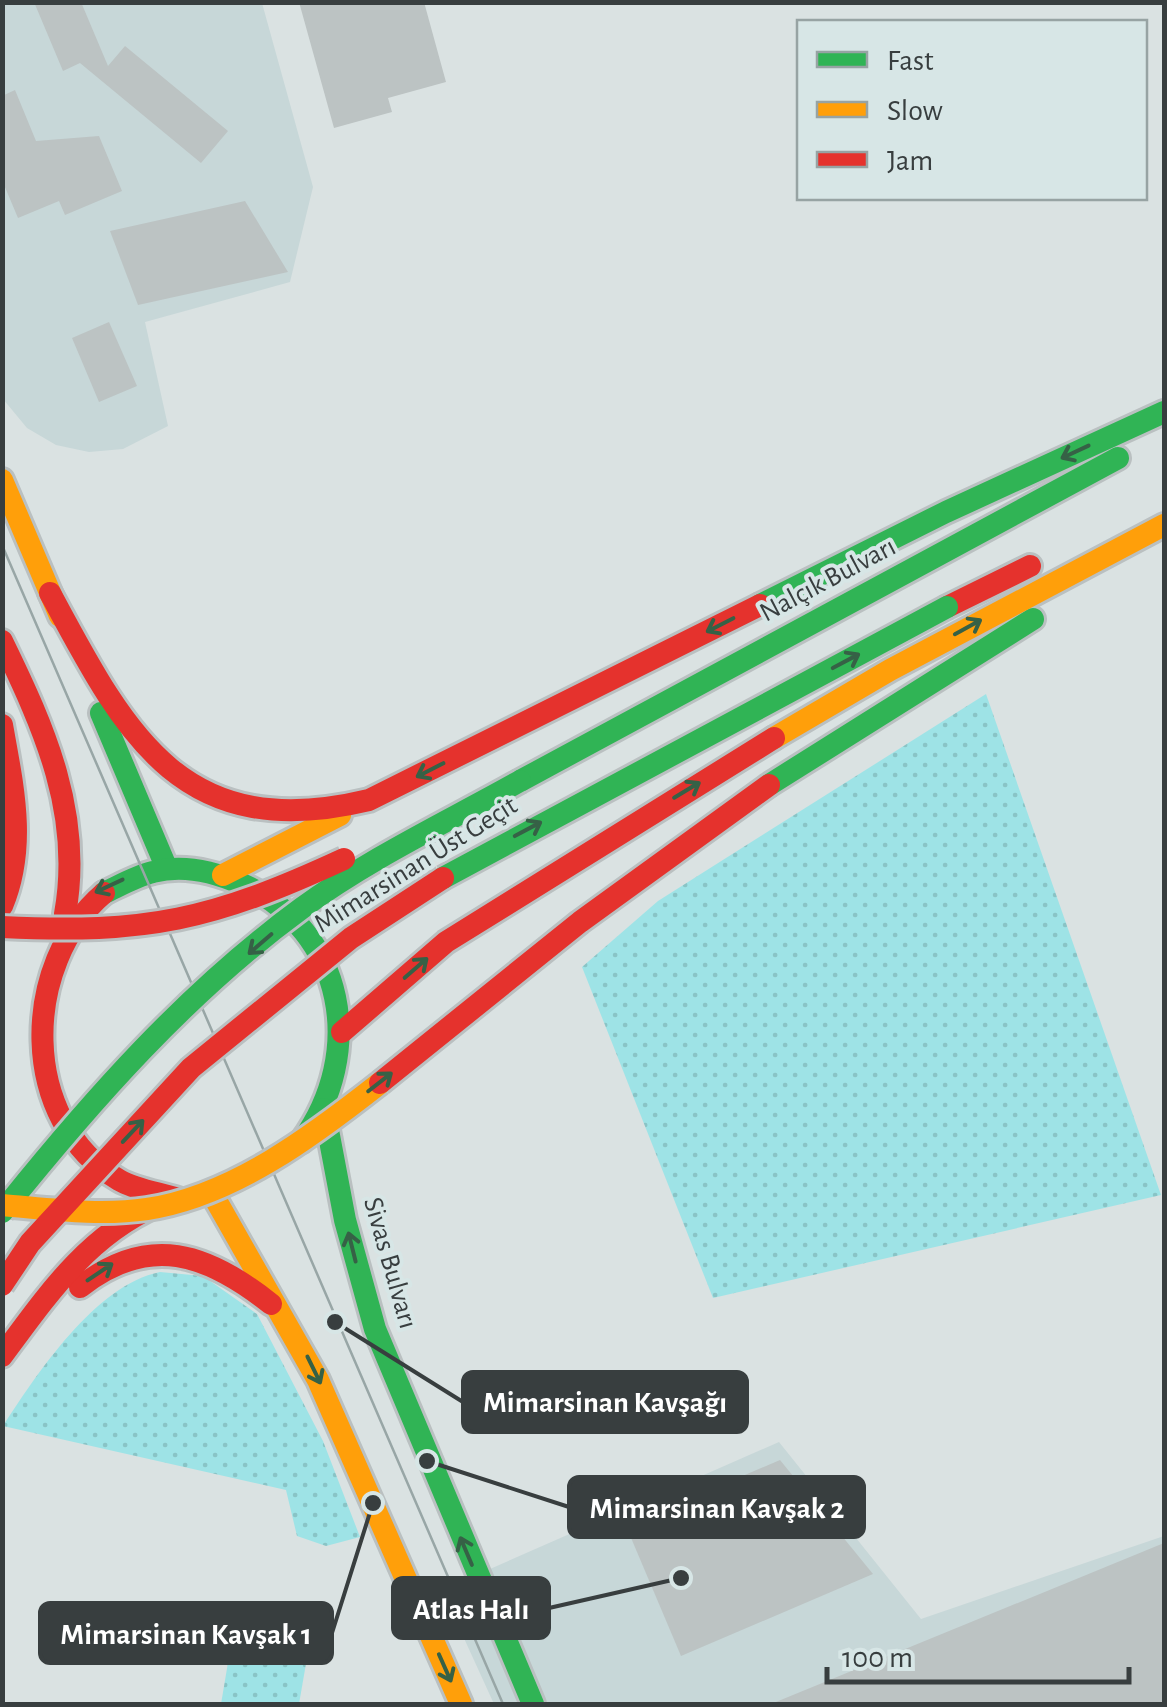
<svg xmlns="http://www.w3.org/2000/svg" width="1167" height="1707" font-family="'Alegreya Sans',sans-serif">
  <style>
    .built { fill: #c7d7d8 }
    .grass { fill: url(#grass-dots) }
    .building { fill: #bcc3c3 }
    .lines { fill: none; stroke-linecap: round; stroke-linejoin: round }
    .fast-casing { stroke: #bac0c1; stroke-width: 28 }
    .slow-casing { stroke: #bac0c1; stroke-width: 28 }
    .jam-casing { stroke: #bac0c1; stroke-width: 28 }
    .fast { stroke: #30b455; stroke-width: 22 }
    .slow { stroke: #ff9f0a; stroke-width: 22 }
    .jam { stroke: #e5322d; stroke-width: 22 }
    .tram { stroke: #98a6a6; stroke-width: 2.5 }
    .fast-bridge-casing { stroke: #bac0c1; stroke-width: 28; stroke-linecap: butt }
    .slow-bridge-casing { stroke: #bac0c1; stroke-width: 28; stroke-linecap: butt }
    .jam-bridge-casing { stroke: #bac0c1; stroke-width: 28; stroke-linecap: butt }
    .fast-bridge { stroke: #30b455; stroke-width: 22 }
    .slow-bridge { stroke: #ff9f0a; stroke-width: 22 }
    .jam-bridge { stroke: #e5322d; stroke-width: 22 }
    .oneway { stroke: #366146 }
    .labels { text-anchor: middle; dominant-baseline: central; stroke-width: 8; stroke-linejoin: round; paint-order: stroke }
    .street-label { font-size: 28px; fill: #383e3f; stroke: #d7e6e6 }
    .leader { fill: none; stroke: #383e3f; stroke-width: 4 }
    .callout-dot { fill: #383e3f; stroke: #d7e6e6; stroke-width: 4 }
    .callout { fill: #383e3f; stroke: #383e3f; stroke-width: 4 }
    .callout-label { font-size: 30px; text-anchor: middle; font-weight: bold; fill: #fff }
  </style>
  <defs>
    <pattern id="grass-dots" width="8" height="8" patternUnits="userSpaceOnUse" patternTransform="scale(2.5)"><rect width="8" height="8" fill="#9ee3e6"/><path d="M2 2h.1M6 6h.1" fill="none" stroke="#89c4c6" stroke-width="1.8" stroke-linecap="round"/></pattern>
  </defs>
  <rect width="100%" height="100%" fill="#dae2e2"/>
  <g class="built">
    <path d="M2,3H262L313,187L290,282L145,322L168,426L123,449L89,452L56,445L27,428L3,399Z"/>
    <path d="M779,1442L921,1619L1164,1536V1704H494L442,1590Z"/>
  </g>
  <g class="grass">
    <path d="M986,694L1161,1195L713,1298L582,967L658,901Z"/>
    <path d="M160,1272L203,1276L257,1314L323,1441L360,1537L326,1546L297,1536L286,1490L3,1426C37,1374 95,1285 160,1272Z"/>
    <path d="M235,1621L312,1629L299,1704H221Z"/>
  </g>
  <g class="building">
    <path d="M34,2H81L108,66L125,46L228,131L201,163L80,63L63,71Z"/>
    <path d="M299,2H424L446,82L388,98L392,112L334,128Z"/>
    <path d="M15,90L36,141L99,136L122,191L65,215L59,201L18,218L2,180V96Z"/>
    <path d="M245,201L288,272L138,305L110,231Z"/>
    <path d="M109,322L137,386L99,402L72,338Z"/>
    <path d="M780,1460L873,1574L681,1656L626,1526Z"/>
    <path d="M1164,1543V1704H771Z"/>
  </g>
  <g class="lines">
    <defs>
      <g id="fast">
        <path d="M760,605L946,512L1164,412"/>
        <path d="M101,713L167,869"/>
        <path d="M520,781L1118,458"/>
        <path d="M769,785L1033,619"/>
        <path d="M104,893C119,886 136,876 153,872C182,864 215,872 242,884C346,931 366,1053 302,1141"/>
        <path d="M324,1109L345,1220L375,1329L533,1704"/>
      </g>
      <g id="slow">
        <path d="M2,480L60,616"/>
        <path d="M774,738L890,670L1164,525"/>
        <path d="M223,875L340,815"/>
        <path d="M213,1195L318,1380L461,1704"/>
      </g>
      <g id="jam">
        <path d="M50,593C126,735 182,845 369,800L760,605"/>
        <path d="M947,607L1030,566"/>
        <path d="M2,641C45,729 83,815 65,914"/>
        <path d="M2,725C13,787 27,846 2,906"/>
        <path d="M104,893C21,964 18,1121 119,1180C136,1190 160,1193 178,1199"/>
        <path d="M342,1032L446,942L774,738"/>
        <path d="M80,1287C149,1233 207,1253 271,1304"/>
        <path d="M2,1356C46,1297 86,1237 155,1206"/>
      </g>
    </defs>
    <use href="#fast" class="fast-casing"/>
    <use href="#slow" class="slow-casing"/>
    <use href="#jam" class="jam-casing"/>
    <use href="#fast" class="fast"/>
    <use href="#slow" class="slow"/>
    <use href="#jam" class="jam"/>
    <path class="tram" d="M2,545L503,1704"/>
    <defs>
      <g id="fast-bridge">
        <path d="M443,878L947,607"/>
        <path d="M2,1212C91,1101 187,992 302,908C370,858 447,822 520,781"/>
      </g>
      <path id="slow-bridge" d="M2,1205C50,1209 99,1216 147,1209C233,1196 314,1135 380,1083"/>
      <g id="jam-bridge">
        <path d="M2,927C148,934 212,920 344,859"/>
        <path d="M380,1083L580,922L769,785"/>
        <path d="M2,1285L30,1243L191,1068L351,938L443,878"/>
      </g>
    </defs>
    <use href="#fast-bridge" class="fast-bridge-casing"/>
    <use href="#slow-bridge" class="slow-bridge-casing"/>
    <use href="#jam-bridge" class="jam-bridge-casing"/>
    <use href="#fast-bridge" class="fast-bridge"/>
    <use href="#slow-bridge" class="slow-bridge"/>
    <use href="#jam-bridge" class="jam-bridge"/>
  </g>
  <defs><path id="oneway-shaft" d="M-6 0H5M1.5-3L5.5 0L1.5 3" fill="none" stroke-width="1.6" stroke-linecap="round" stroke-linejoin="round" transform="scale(2.5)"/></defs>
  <g class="oneway">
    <use href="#oneway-shaft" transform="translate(1075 452) rotate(155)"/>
    <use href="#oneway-shaft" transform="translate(720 625) rotate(153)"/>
    <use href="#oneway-shaft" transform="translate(968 627) rotate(-29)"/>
    <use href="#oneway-shaft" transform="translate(846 661) rotate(-28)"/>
    <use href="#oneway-shaft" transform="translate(430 770) rotate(153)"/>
    <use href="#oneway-shaft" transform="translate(687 790) rotate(-31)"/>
    <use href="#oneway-shaft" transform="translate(528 829) rotate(-28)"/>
    <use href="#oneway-shaft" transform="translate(109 886) rotate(155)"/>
    <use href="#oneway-shaft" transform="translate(260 944) rotate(139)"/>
    <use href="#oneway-shaft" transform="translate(416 968) rotate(-41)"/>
    <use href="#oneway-shaft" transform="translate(380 1082) rotate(-38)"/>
    <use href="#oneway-shaft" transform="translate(133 1131) rotate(-47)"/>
    <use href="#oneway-shaft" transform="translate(352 1247) rotate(-104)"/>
    <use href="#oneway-shaft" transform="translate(100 1272) rotate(-34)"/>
    <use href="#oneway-shaft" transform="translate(314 1370) rotate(64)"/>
    <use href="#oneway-shaft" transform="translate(466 1551) rotate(-113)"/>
    <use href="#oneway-shaft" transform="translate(445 1668) rotate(66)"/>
  </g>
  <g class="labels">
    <g class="street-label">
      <text transform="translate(828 580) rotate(-28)">Nalçık Bulvarı</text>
      <text transform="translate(416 865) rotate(-32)">Mimarsinan Üst Geçit</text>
      <text transform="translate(390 1263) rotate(74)">Sivas Bulvarı</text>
    </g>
  </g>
  <path class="leader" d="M335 1322L463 1402M427 1461L569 1507M681 1578L549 1608M373 1503L332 1633"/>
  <g class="callout-dot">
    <circle cx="335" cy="1322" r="10"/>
    <circle cx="427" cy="1461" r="10"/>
    <circle cx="681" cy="1578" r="10"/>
    <circle cx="373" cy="1503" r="10"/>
  </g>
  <g class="callout">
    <rect x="463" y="1372" width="284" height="60" rx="10"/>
    <rect x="569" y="1477" width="295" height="60" rx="10"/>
    <rect x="393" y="1578" width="156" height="60" rx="10"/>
    <rect x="40" y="1603" width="292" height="60" rx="10"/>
  </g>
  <g class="callout-label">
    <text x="605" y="1412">Mimarsinan Kavşağı</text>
    <text x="717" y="1518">Mimarsinan Kavşak 2</text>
    <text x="471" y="1619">Atlas Halı</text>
    <text x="186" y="1644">Mimarsinan Kavşak 1</text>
  </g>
  <rect width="1167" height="1707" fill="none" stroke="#383e3f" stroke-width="10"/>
  <rect x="797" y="20" width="350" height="180" fill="#d7e6e6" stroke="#97a3a3" stroke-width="2.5"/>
  <rect x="817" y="52" width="50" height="15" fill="#30b455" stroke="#97a3a3" stroke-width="2.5"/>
  <text x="887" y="70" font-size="30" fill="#383e3f">Fast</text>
  <rect x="817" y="102" width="50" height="15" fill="#ff9f0a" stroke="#97a3a3" stroke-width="2.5"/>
  <text x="887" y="120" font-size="30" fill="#383e3f">Slow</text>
  <rect x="817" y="152" width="50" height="15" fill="#e5322d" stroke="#97a3a3" stroke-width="2.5"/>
  <text x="887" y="170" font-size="30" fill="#383e3f">Jam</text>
  <path d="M827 1667v15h302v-15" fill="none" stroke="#383e3f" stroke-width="5"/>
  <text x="842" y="1667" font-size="30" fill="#383e3f" stroke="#d7e6e6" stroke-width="8" paint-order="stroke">100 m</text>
</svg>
